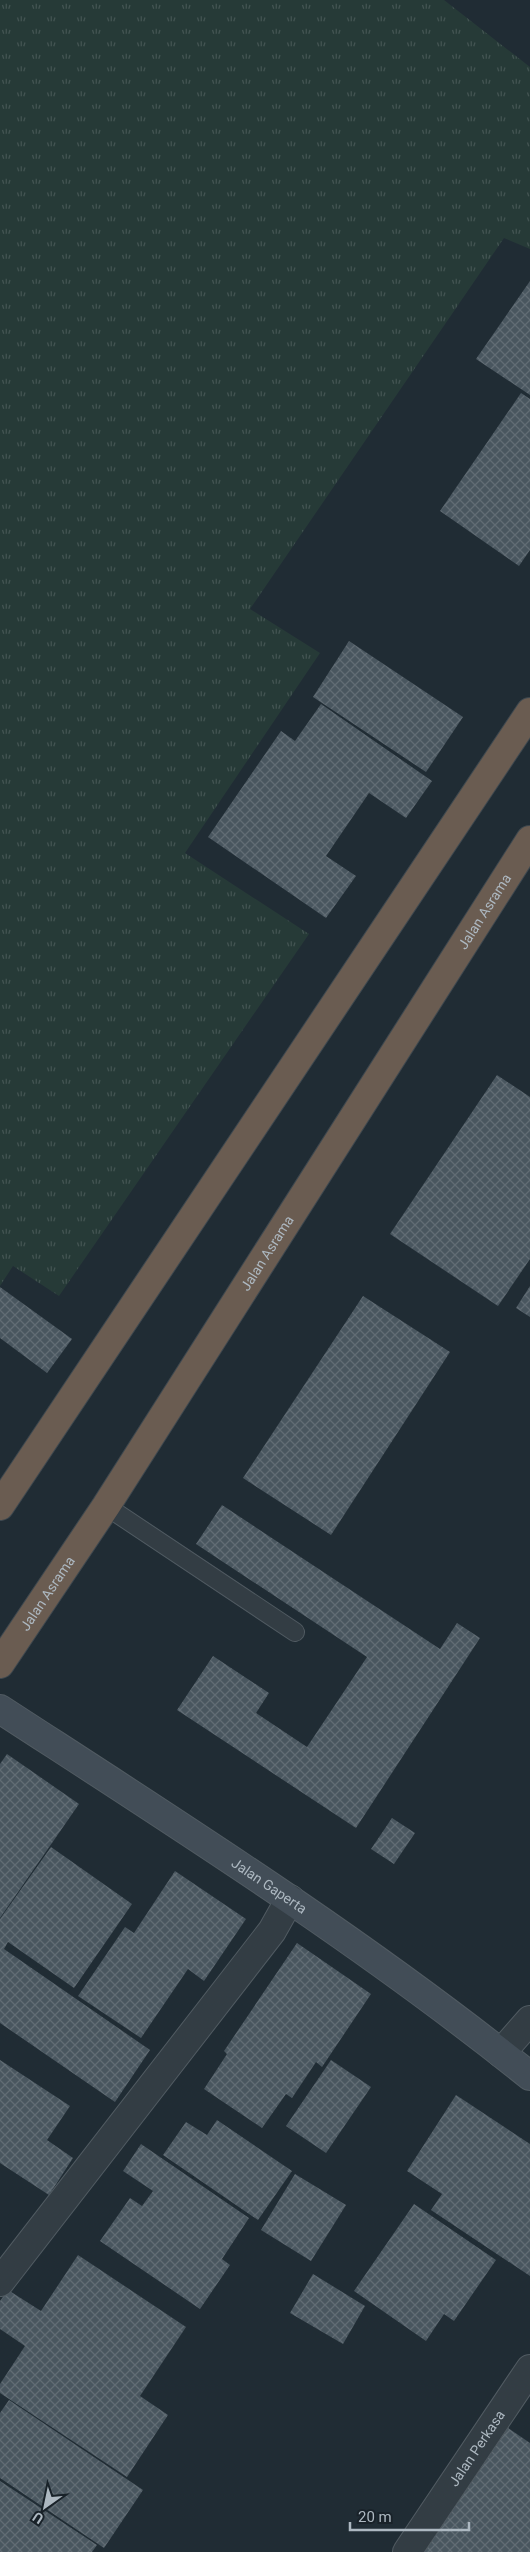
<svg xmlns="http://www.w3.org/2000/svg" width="530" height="2552" font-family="Roboto,sans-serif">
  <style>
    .grass { fill: url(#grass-tufts) }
    .building { fill: url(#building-cross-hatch) }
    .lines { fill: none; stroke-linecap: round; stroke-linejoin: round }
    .lane-casing { stroke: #515b62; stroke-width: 20 }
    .street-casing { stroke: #515b62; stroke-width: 30 }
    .secondary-casing { stroke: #515b62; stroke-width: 30 }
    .highway-casing { stroke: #3e484f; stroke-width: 30 }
    .lane { stroke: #333d44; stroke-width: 18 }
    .street { stroke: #333d44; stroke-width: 28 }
    .secondary { stroke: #424d57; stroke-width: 28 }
    .highway { stroke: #6a5c51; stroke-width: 28 }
    .labels { text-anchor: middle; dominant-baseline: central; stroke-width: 4.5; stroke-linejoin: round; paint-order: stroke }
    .street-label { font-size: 14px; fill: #adb8c1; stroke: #192229 }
  </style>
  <defs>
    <pattern id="grass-tufts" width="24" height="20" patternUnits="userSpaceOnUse" patternTransform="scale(1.25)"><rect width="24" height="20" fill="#263a37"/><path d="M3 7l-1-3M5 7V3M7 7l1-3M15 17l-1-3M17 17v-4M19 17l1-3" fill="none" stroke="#435452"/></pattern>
    <pattern id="building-cross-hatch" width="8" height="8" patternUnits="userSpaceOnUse" patternTransform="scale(1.25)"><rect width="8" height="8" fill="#49565f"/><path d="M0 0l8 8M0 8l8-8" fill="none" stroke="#616c74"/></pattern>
  </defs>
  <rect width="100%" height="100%" fill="#202c34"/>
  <path class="grass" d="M0,0H444L530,67V249L504,238L250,609L320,653L185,853L309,934L59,1296L13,1266L0,1286Z"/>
  <g class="building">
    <path d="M530,281V395L476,359Z"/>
    <path d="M521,393L530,399V550L519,566L440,511Z"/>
    <path d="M349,641L463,717L426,772L313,697Z"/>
    <path d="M321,704L432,781L406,818L369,793L326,856L356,876L326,918L208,837L281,731L295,741Z"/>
    <path d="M497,1075L530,1097V1259L498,1306L390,1234Z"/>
    <path d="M530,1286V1317L516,1308Z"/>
    <path d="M0,1287L72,1339L47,1373L0,1338Z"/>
    <path d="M363,1296L450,1352L331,1535L243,1478Z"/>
    <path d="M222,1505L440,1649L457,1623L480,1638L356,1828L177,1710L213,1656L269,1693L256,1713L307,1747L367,1657L196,1544Z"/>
    <path d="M7,1754L79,1804L0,1918V1764Z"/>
    <path d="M392,1818L415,1833L394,1864L371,1849Z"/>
    <path d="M51,1847L132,1904L74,1988L8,1942L4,1949L150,2050L115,2102L0,2023V1919Z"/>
    <path d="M175,1871L246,1919L204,1981L188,1969L141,2038L78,1996L125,1927L134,1933Z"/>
    <path d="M297,1943L371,1994L322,2067L316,2062L292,2098L286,2094L262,2128L204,2089L227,2054L224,2051Z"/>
    <path d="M0,2060L70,2106L47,2140L73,2158L49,2195L0,2163Z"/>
    <path d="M331,2060L371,2087L326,2153L286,2126Z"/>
    <path d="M456,2095L530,2144V2276L431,2210L442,2194L407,2171Z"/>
    <path d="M217,2120L292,2171L258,2220L163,2155L186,2122L207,2135Z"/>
    <path d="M141,2144L249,2218L222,2259L230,2265L200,2309L100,2241L130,2198L142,2206L153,2191L123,2171Z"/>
    <path d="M295,2174L346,2205L311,2261L261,2230Z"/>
    <path d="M414,2204L496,2260L454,2321L444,2314L426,2341L354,2291Z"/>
    <path d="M78,2255L186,2327L140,2396L168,2415L127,2477L0,2393V2384L25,2346L0,2329V2301L8,2290L41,2311Z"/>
    <path d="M313,2274L365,2306L343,2344L290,2313Z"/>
    <path d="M9,2400L143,2490L104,2548L0,2478V2413Z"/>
    <path d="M508,2428L530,2443V2552H424Z"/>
    <path d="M0,2481L97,2545L92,2552H0Z"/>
  </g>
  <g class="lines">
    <defs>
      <path id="lane" d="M106,1506L295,1632"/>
      <g id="street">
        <path d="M501,2053L530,2020"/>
        <path d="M0,2282L272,1931L290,1899"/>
        <path id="s1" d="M407,2552L530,2369"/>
      </g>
      <g id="secondary">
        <path id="s2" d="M0,1709C180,1826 362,1941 530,2076"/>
      </g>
      <g id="highway">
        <path d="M0,1506L530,712"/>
        <path id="s3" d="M0,1664L106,1506L530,840"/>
      </g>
    </defs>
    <use href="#lane" class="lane-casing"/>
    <use href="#street" class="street-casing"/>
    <use href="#secondary" class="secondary-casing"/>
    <use href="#highway" class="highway-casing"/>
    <use href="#lane" class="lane"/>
    <use href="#street" class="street"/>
    <use href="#secondary" class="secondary"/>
    <use href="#highway" class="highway"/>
  </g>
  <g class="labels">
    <g class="street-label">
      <text stroke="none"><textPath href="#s3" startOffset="895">Jalan Asrama</textPath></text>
      <text stroke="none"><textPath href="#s3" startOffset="490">Jalan Asrama</textPath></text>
      <text stroke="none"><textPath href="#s3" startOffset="85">Jalan Asrama</textPath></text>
      <text stroke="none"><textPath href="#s2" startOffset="322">Jalan Gaperta</textPath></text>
      <text stroke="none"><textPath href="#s1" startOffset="125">Jalan Perkasa</textPath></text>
    </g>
  </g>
  <g transform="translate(45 2507) rotate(213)" stroke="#192229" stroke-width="4" paint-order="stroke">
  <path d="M0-4L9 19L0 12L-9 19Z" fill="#adb8c1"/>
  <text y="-8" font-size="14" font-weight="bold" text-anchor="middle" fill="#adb8c1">U</text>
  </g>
  <path d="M350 2522v8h119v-8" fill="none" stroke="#adb8c1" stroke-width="2.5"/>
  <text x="358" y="2522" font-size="15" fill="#adb8c1" stroke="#192229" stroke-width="4" paint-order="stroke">20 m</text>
</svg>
